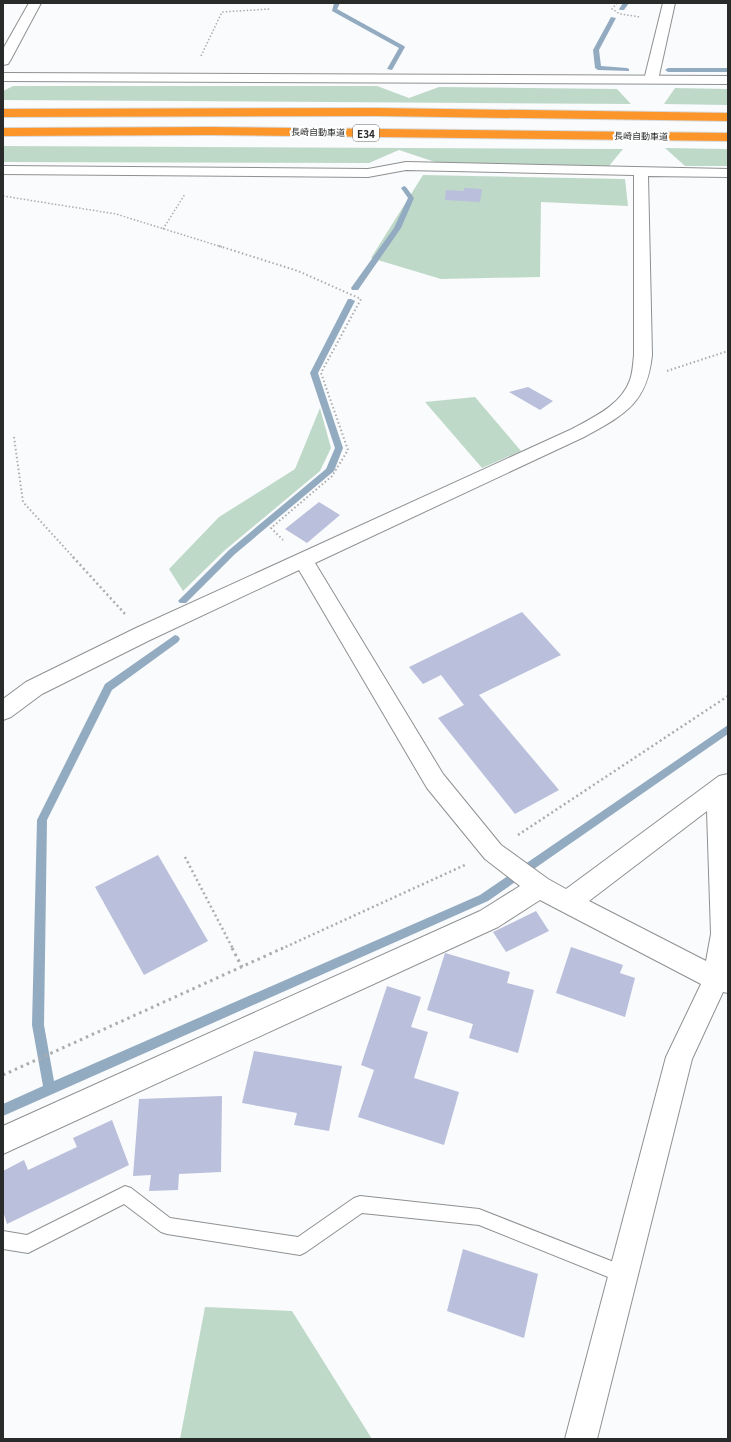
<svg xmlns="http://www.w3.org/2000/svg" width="731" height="1442" font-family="Georgia,'Noto Sans JP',serif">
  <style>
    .green { fill: #bfd9c9 }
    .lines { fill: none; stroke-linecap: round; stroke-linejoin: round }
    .stream { fill: #93abc1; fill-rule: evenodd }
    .building { fill: #babfdc }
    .service-casing { stroke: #8f9091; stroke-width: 2 }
    .minor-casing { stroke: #8f9091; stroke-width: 2 }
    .tertiary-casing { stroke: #8f9091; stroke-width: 2 }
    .motorway-casing { stroke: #d8d9d9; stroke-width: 2 }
    .path-far3 { stroke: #abacad; stroke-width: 1.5; stroke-dasharray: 1.5 2; stroke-linecap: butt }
    .path-far2 { stroke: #abacad; stroke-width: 2; stroke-dasharray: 1.5 2.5; stroke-linecap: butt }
    .path-far1 { stroke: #abacad; stroke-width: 2.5; stroke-dasharray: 2 3; stroke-linecap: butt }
    .path { stroke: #abacad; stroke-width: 3; stroke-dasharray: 2.5 4; stroke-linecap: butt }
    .service { fill: #fff; fill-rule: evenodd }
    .minor { fill: #fff; fill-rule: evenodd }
    .tertiary { fill: #fff; fill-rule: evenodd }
    .motorway { fill: #fc952a; fill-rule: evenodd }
    .labels { text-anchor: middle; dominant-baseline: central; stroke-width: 4; stroke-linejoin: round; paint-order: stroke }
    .far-street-label { font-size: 9px; fill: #292a2a; stroke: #fff }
    .shield { fill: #fff; stroke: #696a6a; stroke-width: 1 }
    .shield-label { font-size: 10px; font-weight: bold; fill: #292a2a }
  </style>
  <rect width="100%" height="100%" fill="#fafbfd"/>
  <g class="green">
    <path d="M13,86H377L409,98L439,87L617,89L631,104L3,100V91Z"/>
    <path d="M675,88L728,89V105L664,104Z"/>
    <path d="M3,146L623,149L609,166L435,162L399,150L369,163L3,162Z"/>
    <path d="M665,148L728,149V166H685Z"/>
    <path d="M423,175L625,179L628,206L541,202L540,277L441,279L371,258Z"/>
    <path d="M475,397L521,451L482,468L425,402Z"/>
    <path d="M320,408L331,448L320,471L224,551L183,591L169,569L219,517L295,469Z"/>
    <path d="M205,1307L292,1311L372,1439H180Z"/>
  </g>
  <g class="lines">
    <g class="stream">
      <path d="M334,3H340L337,9L404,46L405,47L392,70L387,69L399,48L332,11Z"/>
      <path d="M623,3H629L624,10H620L619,9Z"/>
      <path d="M611,17L616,18L599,50L601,66L627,68L629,69V71L598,70L595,68L593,50Z"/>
      <path d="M728,68V72H668L665,70L668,68Z"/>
      <path d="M404,186L406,187L414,198L401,228L358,290H352L351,288L394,228L408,198L401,188Z"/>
      <path d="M348,299H351L355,301L318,373L343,448L334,471L235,554L186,603H180L178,601L229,550L326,469L335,448L310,373Z"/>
      <path d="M175,635L178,636L180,639L178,642L112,690L47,820L44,1025L54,1081L480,895L728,725V734L488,901L3,1116V1104L43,1086L32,1025L37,820L105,684Z"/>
    </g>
  </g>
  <g class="building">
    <path d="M464,188L482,189L480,202L445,200L446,190L464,191Z"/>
    <path d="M528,387L553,401L540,410L509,392Z"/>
    <path d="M319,502L340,515L307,543L285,529Z"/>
    <path d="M522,612L561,655L479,695L559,790L515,814L438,718L464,705L441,675L423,684L409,667Z"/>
    <path d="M158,855L208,941L144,975L95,887Z"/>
    <path d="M536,911L549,931L506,952L493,932Z"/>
    <path d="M571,947L623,965L620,973L635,978L625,1017L556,993Z"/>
    <path d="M445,953L510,972L507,983L534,990L518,1053L469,1038L473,1024L427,1010Z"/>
    <path d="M387,986L421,997L411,1027L428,1032L414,1078L459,1092L444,1145L358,1117L374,1070L361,1065Z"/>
    <path d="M254,1051L342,1066L329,1131L294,1125L297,1113L242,1103Z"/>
    <path d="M222,1096L221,1172L179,1174L178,1190L149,1191L151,1175L133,1176L139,1099Z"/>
    <path d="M112,1120L129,1165L7,1224L3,1211V1171L24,1160L28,1170L77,1147L73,1138Z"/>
    <path d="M463,1249L538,1274L524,1338L447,1311Z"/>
  </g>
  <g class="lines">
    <defs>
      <path id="service" d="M125,1186L131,1188L170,1218L298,1237L354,1198L360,1196L479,1209L629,1268L632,1274L629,1280L623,1283L479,1225L362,1213L306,1252L300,1255L167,1234L161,1232L124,1204L28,1253L3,1249V1231L27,1235Z"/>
      <g id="minor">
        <path d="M29,3H41L10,61L8,64L3,65V49Z"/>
        <path d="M663,3H675L658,80L656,83H646L644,80Z"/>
        <path d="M406,162L728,169V177L648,176L652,355C647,404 624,415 584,437L315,563L443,774L501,845L548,879L566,889L719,776L728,774V993L723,992L692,1059L597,1439H565L666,1057L701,984L540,900L498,927L3,1154V1126L480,911L520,886L485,859L427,788L299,570L150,640L42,694L11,717L3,720V699L26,682L136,628L572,429C594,417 621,405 630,380C633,372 633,363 634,355V175L406,170L368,177L3,174V166L368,169ZM707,811L711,934L706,961L589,901Z"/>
      </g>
      <path id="tertiary" d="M3,73L728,76V84L3,81Z"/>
      <g id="motorway">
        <path d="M377,108L728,113V121L377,116L3,117V109Z"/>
        <path d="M211,127L728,133V141L211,135L3,136V128Z"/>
      </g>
    </defs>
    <use href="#service" class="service-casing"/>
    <use href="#minor" class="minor-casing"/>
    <use href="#tertiary" class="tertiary-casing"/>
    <use href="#motorway" class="motorway-casing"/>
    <g class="path-far3">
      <path d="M617,3L612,9L620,14L640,17"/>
      <path d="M201,56L222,12L270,9"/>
      <path d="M3,196L116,214L222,247"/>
      <path d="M163,229L185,194"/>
    </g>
    <g class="path-far2">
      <path d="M219,246L298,271L361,299L321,373L348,450L332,476L271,528L283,540"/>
      <path d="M667,371L728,351"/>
      <path d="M14,437L23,502L74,558"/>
    </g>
    <g class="path-far1">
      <path d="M73,557L125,614"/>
      <path d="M518,835L728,696"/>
      <path d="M185,857L233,949"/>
      <path d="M281,949L467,864"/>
    </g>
    <g class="path">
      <path d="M232,948L242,967"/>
      <path d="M3,1075L283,948"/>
    </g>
    <use href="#service" class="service"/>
    <use href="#minor" class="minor"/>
    <use href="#tertiary" class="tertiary"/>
    <use href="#motorway" class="motorway"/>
  </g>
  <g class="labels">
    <g class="far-street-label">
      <text transform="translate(318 132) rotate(1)">長崎自動車道</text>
      <text transform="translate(641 136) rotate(1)">長崎自動車道</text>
    </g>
    <rect class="shield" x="353" y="125" width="26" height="16" rx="3"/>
    <g class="shield-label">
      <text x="366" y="133">E34</text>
    </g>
  </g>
  <rect width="731" height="1442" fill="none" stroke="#292a2a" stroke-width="8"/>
</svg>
